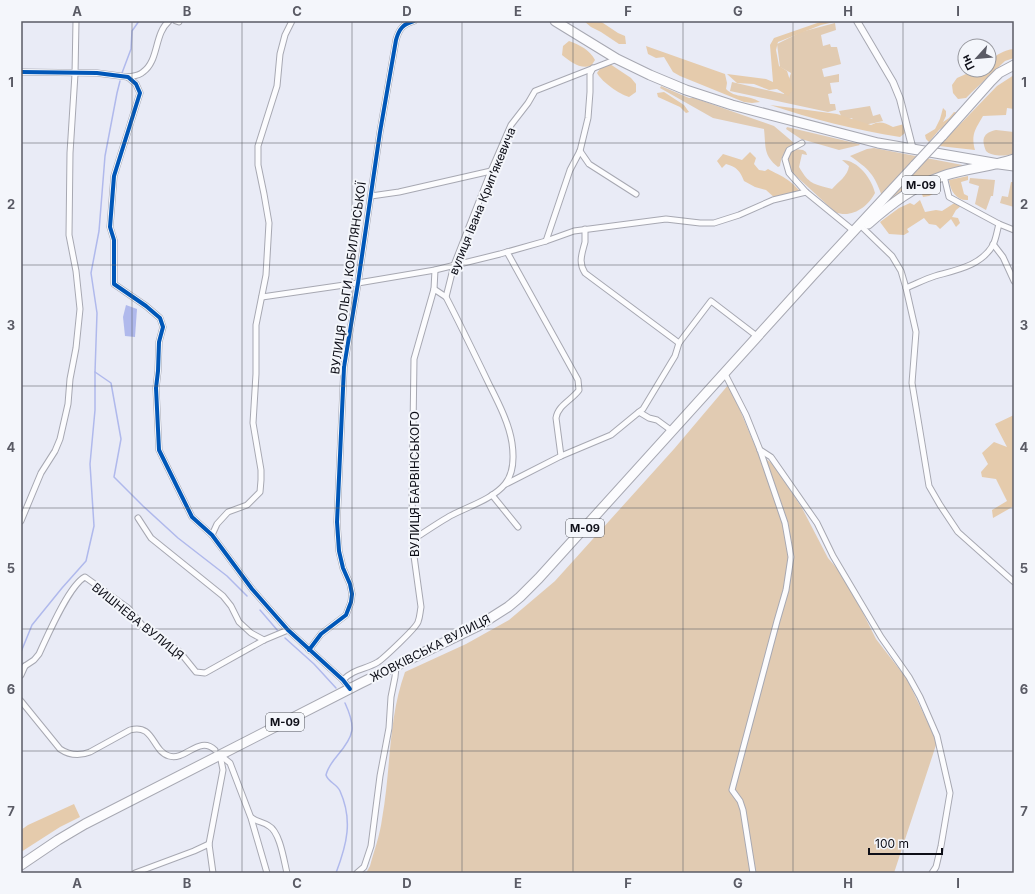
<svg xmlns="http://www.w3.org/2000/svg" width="1035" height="894" font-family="Inter,sans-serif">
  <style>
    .green { fill: #e1cbb2 }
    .forest { fill: #e5cbac }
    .water { fill: #b0b9ec }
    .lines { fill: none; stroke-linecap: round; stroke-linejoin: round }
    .stream { stroke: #b0b9ec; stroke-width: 1.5 }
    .minor-casing { stroke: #a7a8b2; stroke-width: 7 }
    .tertiary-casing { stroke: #a7a8b2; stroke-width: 8 }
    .trunk-casing { stroke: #a7a8b2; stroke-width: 11 }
    .minor { stroke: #fcfcfe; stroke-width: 5 }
    .tertiary { stroke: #fcfcfe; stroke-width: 6 }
    .trunk { stroke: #fcfcfe; stroke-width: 9 }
    .trunk-bridge-casing { stroke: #a7a8b2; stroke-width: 11; stroke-linecap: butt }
    .trunk-bridge { stroke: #fcfcfe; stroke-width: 9 }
    .cycleway-casing { stroke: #f4f6fb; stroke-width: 6 }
    .cycleway { stroke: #0057b8; stroke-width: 4 }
    .grid { fill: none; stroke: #5a5b65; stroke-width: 1; stroke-opacity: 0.55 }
    .labels { text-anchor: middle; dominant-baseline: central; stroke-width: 4; stroke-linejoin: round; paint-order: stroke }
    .shield { fill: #f4f6fb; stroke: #52545b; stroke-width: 1 }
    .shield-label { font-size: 11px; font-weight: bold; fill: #0d0e17 }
    .street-label { font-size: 12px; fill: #0d0e17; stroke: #f4f6fb }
    .neatline { fill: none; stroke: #5a5b65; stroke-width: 1.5 }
    .grid-label { font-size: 13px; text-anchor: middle; font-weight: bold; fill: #5a5b65 }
  </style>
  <rect width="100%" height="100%" fill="#e9ebf6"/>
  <g class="green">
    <path d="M835,23L836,30L821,35L823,46L830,44L831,47H837L841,64L822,69L824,77L839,74V82L830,83L832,93L828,94L830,104H835L836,110L828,112L730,91L732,82L784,94L791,73L780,67L777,44L801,32Z"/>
    <path d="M661,86L689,98H694L774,126L794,143C785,152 783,151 780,166L778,167C763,155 766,147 764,129L713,118L660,88Z"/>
    <path d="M870,106L873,116L880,114L883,121C872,123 858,129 852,118H842L839,111Z"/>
    <path d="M787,127L859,144L860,145L839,150L801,139L786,129Z"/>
    <path d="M996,130L1014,132V154C1005,156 993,157 986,151C981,139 983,133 996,130Z"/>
    <path d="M874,148L973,167L950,171L879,210L922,165L912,163L882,196C874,174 869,169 850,156L867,149Z"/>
    <path d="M795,149L803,150L806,152L807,155L802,154L799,167C809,184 813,184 832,189C838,182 848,176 849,166L842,160C858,160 872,179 875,193C868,207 851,219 835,212L795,175L789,167L787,159L790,153Z"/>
    <path d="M970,178L995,180L993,196H991L986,210L975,204L979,186L969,183Z"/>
    <path d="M1011,182H1014V207L1000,203L1002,196L1008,197Z"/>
    <path d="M729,384L758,453L773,464L802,508L828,558L846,579L876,639L907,679L937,742L894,873H366L370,866C374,851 380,835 382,819C391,770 388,719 405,672L466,644L509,620L555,581L674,449Z"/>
  </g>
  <g class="forest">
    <path d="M584,21H600L618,33L625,36L626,44H619L601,32L591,27Z"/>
    <path d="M823,21H838L821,25L778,42L776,50L779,66L787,71L793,90L788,96L777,89L769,90L754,84L737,83L727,74L766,79L773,82L770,45L774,38Z"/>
    <path d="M569,41C580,45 590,50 595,60L591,66C579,69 571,62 562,55L563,46Z"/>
    <path d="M646,46L725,74L727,83L726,89C736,99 748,94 760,102L752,103L744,102L680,76L673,72L664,57L656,58L648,54Z"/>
    <path d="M1014,49V58L1005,61L972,92L966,98L958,99L953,93L952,85L957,78L975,70H989V61C997,55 1003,50 1014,49Z"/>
    <path d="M610,64L631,78L636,84V92L629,97C619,94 602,82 597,73L602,66Z"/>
    <path d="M1014,75V109L1007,108L1006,115L983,116C975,130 971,134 975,150L939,146L997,86Z"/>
    <path d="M664,92L684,105L689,112L686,113L680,107L658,97L657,93Z"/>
    <path d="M770,105L837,114L871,125C880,120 885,123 893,127L904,124L905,133L900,137C856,130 812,119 770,105Z"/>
    <path d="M943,108L946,111V116L943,122L949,118L954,112L958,113L951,122L939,130L929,142L926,139L925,135L935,129L940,119Z"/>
    <path d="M750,152L756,158L754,164L759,170L765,171L768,169C783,177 788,178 800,191L776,199L766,190L755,187L744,181C740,171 737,167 726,164L722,168L717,161L723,154L742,160Z"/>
    <path d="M968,176V180L961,182L964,194L968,196V200C957,201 950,191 949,180Z"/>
    <path d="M936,185L939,191L929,196L923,197L922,194L930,187Z"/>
    <path d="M920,200L925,212L936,210L942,211L956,202L961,206L956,210L952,217L958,218L960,223L956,227L951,219L940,229L936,225L929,224L924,218L907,229L909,232L904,235L889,234L880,222L899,208L910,203L914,205Z"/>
    <path d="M1014,415V506L993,518L992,510L1007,501L996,479L982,477L981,472L988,464L982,453L994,442L1007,447L995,424Z"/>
    <path d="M74,804L80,817L60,827L21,852V830L28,825Z"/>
  </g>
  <path class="water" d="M126,305L137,309L135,337L125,336L123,317Z"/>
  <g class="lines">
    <g class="stream">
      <path d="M122,73L131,49L132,31L139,21"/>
      <path d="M120,81L117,93L105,156L99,231L91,273L97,313L95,372L111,383L121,439L114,477L143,506L178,538L227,576L247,596"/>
      <path d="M260,610L278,631"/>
      <path d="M285,638L314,664L336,688"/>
      <path d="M21,652L32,625L62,588L86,561L94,526L90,464L95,410V372"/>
      <path d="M336,873C347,844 353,820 340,791C337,784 328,782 326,775C328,767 332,762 337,756C355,735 356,727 345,703"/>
    </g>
    <defs>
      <g id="minor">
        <path d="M176,21L179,22"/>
        <path d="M21,72L97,73L128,77L136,84L140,93L114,176L110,227L114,240V284L146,306L160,318L163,327L159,342L158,371L156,388L159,450L192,517L212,535L252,589L288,630L343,680L350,689"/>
        <path d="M128,77C133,76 139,76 143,72C159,61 154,34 169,21"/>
        <path d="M802,143L789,150L785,159L789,173L806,192L855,232"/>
        <path d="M580,151L589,164L636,194"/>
        <path d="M944,176L949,197L999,224L1014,230"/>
        <path d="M371,196L399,192L491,171"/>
        <path d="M863,228L892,256L901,271L906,288L916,332L912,383L929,486L940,505L958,532L1014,582"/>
        <path d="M585,229C585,233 585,238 585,242C582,254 578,262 585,273L679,343"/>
        <path d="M546,241L570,170L580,151L588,118L590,92V74L593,68"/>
        <path d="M993,244L1003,257L1014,281"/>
        <path d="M507,252L578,380L579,390C572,400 558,405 556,418L561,456"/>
        <path d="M906,288C916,284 925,279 935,276C956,270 981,266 993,245C996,239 997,231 999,224"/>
        <path d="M434,289L435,270"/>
        <path d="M262,297L358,283L435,270L500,254L546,241L574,231L666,219L700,223H714L739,215L773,200L806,192"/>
        <path d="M725,374L746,415L760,450L785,523L791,557L786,590L777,621L732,790L740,801L743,810L753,873"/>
        <path d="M639,412L643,409L675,356L679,343L711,301L758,337"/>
        <path d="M760,450L771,457L817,523L833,556L881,637L909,677L920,697L937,736L950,793L941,846L936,867L932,873"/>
        <path d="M506,484L561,456L611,435L639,412L649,418L657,420L672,431"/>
        <path d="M492,495L518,527"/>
        <path d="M138,518L151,538L223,596L231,606L239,622L251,633L264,640"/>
        <path d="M21,521L41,473L55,451L60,439L68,404L70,379L76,348L80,309L76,271L69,235L70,153L75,74L76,21"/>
        <path d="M212,535L217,524L228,512L247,505L260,492L261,480V470L253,423L256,374V325L266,275L269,223L264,194L258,165V146L277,86L280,54L285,35L292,21"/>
        <path d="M414,539C426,531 438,523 450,516C467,507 493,499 505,484C514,473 514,457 512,443C509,423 498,402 489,384C475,355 461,326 446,297L454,265L491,171L511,125L528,103L535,91L617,59"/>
        <path d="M309,650L321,634L346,615L351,602L352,594L350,584L343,568L339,551L337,522L344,367L358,283L380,132L396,40C399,29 403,24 414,21"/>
        <path d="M25,666L34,660L39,654C47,637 69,585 85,577L128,608L143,626L179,651L196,672L205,673L264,640L288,630"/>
        <path d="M21,675L25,666"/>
        <path d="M343,680C355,668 365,670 378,662C384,658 416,628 418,622C420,617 420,612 421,607L414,556L412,498L414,359L434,289L446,297"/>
        <path d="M21,701L60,749C69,755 80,756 90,752L130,730C154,723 152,751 169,756C186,761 199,735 215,750"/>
        <path d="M220,755L230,763L251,818L267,873"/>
        <path d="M252,818C257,822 264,822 269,826C280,832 284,861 287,873"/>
        <path d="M135,873L194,851L209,844"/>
        <path d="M213,873L209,844L223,770L220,755"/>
        <path d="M357,873L364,867L371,846L380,776L389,728L391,697L395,677L396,667"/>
      </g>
      <path id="tertiary" d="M857,21L893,82L900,99L913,150"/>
      <g id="trunk">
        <path d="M555,21L617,59L650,75L686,90L732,105L878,143L999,164L1014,166"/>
        <path d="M942,136L991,81L999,73L1014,65"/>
        <path d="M868,224C891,204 914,186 943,176C966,168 991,167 1014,159"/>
        <path d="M21,865L58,840L85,824L361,683L478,626L508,607L520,597L539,578L813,275L915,165"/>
      </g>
    </defs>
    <use href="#minor" class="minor-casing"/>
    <use href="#tertiary" class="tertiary-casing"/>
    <use href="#trunk" class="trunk-casing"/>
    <use href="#minor" class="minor"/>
    <use href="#tertiary" class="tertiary"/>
    <use href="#trunk" class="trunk"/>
    <defs>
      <path id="trunk-bridge" d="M915,165L942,136"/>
    </defs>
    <use href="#trunk-bridge" class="trunk-bridge-casing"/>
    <use href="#trunk-bridge" class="trunk-bridge"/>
    <defs>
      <g id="cycleway">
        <path d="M21,72L97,73L128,77L136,84L140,93L114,176L110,227L114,240V284L146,306L160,318L163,327L159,342L158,371L156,388L159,450L192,517L212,535L252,589L288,630L343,680L350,689"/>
        <path d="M309,650L321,634L346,615L351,602L352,594L350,584L343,568L339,551L337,522L344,367L358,283L380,132L396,40C399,29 403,24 414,21"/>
      </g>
    </defs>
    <use href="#cycleway" class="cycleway-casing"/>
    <use href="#cycleway" class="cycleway"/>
  </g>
  <path class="grid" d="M132,21V873M242,21V873M352,21V873M462,21V873M573,21V873M683,21V873M793,21V873M903,21V873M21,143H1014M21,265H1014M21,386H1014M21,508H1014M21,629H1014M21,751H1014"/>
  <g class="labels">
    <g class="shield">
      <rect x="902" y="176" width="38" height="18" rx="3"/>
      <rect x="566" y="519" width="38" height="18" rx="3"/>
      <rect x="266" y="713" width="38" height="18" rx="3"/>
    </g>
    <g class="shield-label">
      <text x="921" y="185">М-09</text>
      <text x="585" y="528">М-09</text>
      <text x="285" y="722">М-09</text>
    </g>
    <g class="street-label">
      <text transform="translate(482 201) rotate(-68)">вулиця Івана Крипʼякевича</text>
      <text transform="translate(348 278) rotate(-82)">ВУЛИЦЯ ОЛЬГИ КОБИЛЯНСЬКОЇ</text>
      <text transform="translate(414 484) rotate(-90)">ВУЛИЦЯ БАРВІНСЬКОГО</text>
      <text transform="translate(138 621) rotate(39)">ВИШНЕВА ВУЛИЦЯ</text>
      <text transform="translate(430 648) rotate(-27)">ЖОВКІВСЬКА ВУЛИЦЯ</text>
    </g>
  </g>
  <rect width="1035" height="894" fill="none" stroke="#f4f6fb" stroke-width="44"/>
  <g transform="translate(977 58) rotate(243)"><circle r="19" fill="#f4f6fb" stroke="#9899a0"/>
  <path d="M0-3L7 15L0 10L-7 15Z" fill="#5a5b65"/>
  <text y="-6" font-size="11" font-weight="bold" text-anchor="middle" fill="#0d0e17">Пн</text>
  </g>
  <path d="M869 848v6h73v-6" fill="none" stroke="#0d0e17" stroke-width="2"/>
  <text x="875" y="848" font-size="12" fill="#0d0e17" stroke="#f4f6fb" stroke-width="3" paint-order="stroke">100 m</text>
  <rect x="22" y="22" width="991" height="850" class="neatline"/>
  <g class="grid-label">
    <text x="77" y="16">A</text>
    <text x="187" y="16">B</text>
    <text x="297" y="16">C</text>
    <text x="407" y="16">D</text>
    <text x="518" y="16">E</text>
    <text x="628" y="16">F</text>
    <text x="738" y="16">G</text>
    <text x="848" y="16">H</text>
    <text x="958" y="16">I</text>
    <text x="11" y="87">1</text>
    <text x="1024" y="87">1</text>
    <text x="11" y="209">2</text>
    <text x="1024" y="209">2</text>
    <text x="11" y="330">3</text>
    <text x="1024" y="330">3</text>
    <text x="11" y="452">4</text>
    <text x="1024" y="452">4</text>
    <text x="11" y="573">5</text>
    <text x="1024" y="573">5</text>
    <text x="11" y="694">6</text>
    <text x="1024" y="694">6</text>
    <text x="11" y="816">7</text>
    <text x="1024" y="816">7</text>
    <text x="77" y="888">A</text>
    <text x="187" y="888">B</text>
    <text x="297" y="888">C</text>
    <text x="407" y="888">D</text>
    <text x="518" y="888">E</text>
    <text x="628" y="888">F</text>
    <text x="738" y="888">G</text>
    <text x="848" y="888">H</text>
    <text x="958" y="888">I</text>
  </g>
</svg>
